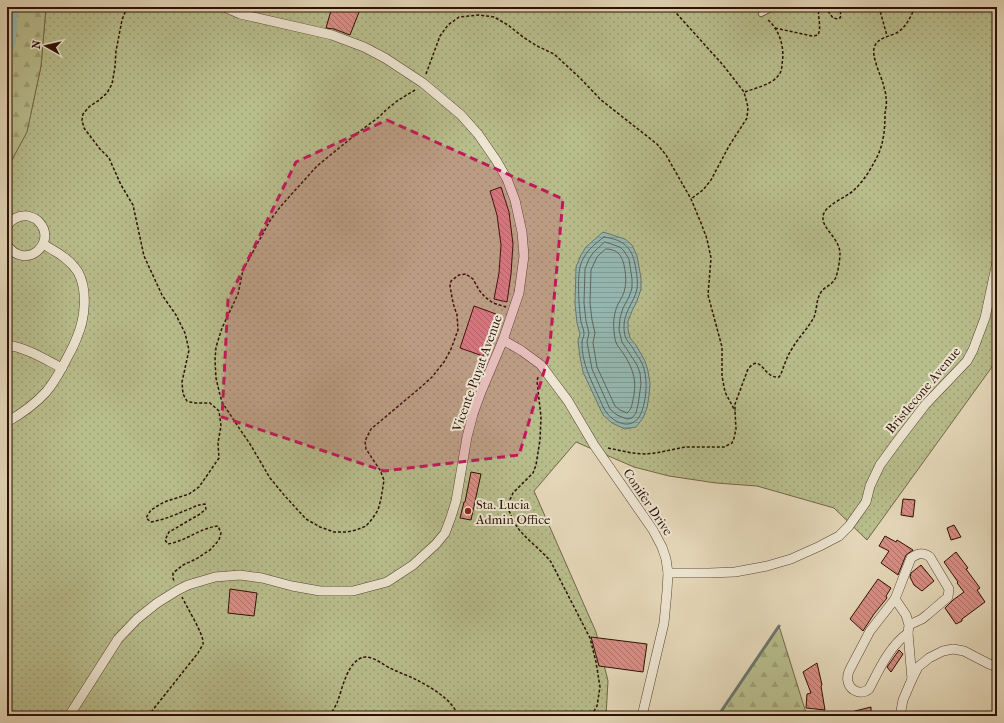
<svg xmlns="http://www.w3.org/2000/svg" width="1004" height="723" font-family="'IM FELL French Canon',serif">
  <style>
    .grass { fill: url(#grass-dots); stroke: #726648 }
    .forest { fill: url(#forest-firs); stroke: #726648 }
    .water { fill: url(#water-rules); stroke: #6b756d }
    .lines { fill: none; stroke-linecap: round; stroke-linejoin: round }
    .shore { stroke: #60645c; stroke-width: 1 }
    .stream { stroke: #6b756d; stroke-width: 3 }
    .river { stroke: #95b9b3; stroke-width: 17 }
    .building { fill: url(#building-back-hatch); stroke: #2c0f04 }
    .lane-casing { stroke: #5a4131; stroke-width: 6 }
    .street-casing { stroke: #5a4131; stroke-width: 10 }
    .path { stroke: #2c0f04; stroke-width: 1.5; stroke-dasharray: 3 2; stroke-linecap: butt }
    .lane { stroke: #ede5d1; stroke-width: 4.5 }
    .street { stroke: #ede5d1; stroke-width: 9 }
    .marked { fill: #c2185b; fill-opacity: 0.2; stroke: #c2185b; stroke-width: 3; stroke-dasharray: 8 5; stroke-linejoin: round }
    .poi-dot { fill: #8f2418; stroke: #ede5d1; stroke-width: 1.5 }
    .labels { text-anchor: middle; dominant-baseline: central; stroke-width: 4; stroke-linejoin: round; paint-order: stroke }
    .street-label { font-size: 13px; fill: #2c0f04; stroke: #ede5d1 }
    .poi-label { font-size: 13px; fill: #2c0f04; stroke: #ede5d1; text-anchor: start }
  </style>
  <defs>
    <pattern id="grass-dots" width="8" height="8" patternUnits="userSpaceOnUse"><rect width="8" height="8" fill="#b8bd8c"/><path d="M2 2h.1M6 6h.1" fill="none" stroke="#9ea177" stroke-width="1.8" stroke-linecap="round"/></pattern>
    <pattern id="forest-firs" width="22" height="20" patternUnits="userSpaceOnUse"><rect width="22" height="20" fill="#b8bd8c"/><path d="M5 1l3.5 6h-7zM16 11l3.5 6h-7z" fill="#9ea177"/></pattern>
    <pattern id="water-rules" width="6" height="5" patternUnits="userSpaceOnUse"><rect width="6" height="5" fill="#95b9b3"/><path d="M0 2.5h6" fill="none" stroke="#819e98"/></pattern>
    <pattern id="building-back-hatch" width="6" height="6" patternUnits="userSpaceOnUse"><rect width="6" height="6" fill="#d88e84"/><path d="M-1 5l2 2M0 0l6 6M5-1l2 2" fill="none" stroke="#af726a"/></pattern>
  </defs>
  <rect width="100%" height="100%" fill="#e4d7b8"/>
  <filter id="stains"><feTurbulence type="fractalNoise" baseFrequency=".005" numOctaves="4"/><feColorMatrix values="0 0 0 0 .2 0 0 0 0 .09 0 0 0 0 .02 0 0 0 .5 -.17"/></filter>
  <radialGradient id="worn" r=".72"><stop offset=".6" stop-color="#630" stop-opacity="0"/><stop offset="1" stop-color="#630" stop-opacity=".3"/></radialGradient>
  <path class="grass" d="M46,7H997V360L867,540L834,508L757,486L716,483L669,476L634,467L576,442L534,491L596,632L608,681L606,716H7V169L27,131L41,66Z"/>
  <g class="forest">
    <path d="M10,7H46L41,66L27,132L7,169V44Z"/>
    <path d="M779,626L807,716H719L720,713Z"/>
  </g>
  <path class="water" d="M603,232L625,239L632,245L637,256L641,278V289L637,301L632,311L628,321V329L630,338L636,345L645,361L648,371L650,383L649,396L647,408L643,418L636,427L625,429L612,423L603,415L583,372L580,357L578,341L580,334L577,323L575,304L576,267L581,255L586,247Z"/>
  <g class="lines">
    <g class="shore">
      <path d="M604,237C626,240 633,249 636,270C637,276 638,283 637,289C634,303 623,312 624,329C625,341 628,340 634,350C636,354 640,359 642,363C648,377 647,396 642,411C639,418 636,423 628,424C621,425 611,419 607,413C604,410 602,404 600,400C592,382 581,362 582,342C582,339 584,337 584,334C584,330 582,326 581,322C579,309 577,280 580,267C583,254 593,245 604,237Z"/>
      <path d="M605,242L620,247L624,251L629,259L632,279V288L629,297L623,308L620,318L619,330L622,342L628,351L637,365L640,373L641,384L638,405L636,413L632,418L627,419L617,415L610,409L592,369L587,342L589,333L586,321L584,303L585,269L589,259L593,253Z"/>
      <path d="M606,249C610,249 615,250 618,253C625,258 627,280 625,288C624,294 621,299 618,304C614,313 613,322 614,331C615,346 618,345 625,356C634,371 637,382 633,400C632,405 631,410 627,413L620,410L615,406L597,367L593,343L595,333L592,320L590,303L591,270L597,257Z"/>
    </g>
    <path class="stream" d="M719,716L720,713L779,626"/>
    <path class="river" d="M7,44L10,7"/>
  </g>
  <g class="building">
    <path d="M332,7H361L350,35L334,29L326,28Z"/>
    <path d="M501,187L509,212L513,244L511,274L507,302L494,299L499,273L501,245L497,215L490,191Z"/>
    <path d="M474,306L496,314L483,356L460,348Z"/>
    <path d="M471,472L481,474L471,520L460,518L464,502H465Z"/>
    <path d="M903,499L915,500L913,517L901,515Z"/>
    <path d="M954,525L961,537L951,540L947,528Z"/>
    <path d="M885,536L896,542L897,540L913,550L906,555L898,575L881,563L889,551L879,546Z"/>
    <path d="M956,552L968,568L966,569L980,588L977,590L985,602L962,619V621L956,624L945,608L953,600L964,592L957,583L958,582L944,562Z"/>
    <path d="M921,565L934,581L922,591L914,585L910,577L911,573Z"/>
    <path d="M878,579L891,588L886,596L887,598L874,614L863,631L850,619Z"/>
    <path d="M230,589L257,593L254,616L228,613Z"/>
    <path d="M591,637L647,644L643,672L599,666Z"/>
    <path d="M899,650L903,654L891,672L887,667Z"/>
    <path d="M817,663L822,685L821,686L825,710L806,708L807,694L811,693L803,672Z"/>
    <path d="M871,707V716H847V713Z"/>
  </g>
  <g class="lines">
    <defs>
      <path id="lane" d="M761,14L775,7"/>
      <g id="street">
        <path d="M7,226C12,219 19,215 28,216C32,217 36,218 39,222C58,242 26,272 7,245"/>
        <path d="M503,340L522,351L541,365L568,401L594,445L653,530L662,547L666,559L668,573L667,591L664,623L642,716"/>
        <path d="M7,345C27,348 44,359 62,368"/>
        <path d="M7,422C21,414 35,404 46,392C54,383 59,373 65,362C69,354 74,346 77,337C85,319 88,290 78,272C69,258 56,252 43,244"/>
        <path d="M668,573H709L735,572L767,566L791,559L820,546L839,536L849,526L866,502L870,486L880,465L899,439L925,405L967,361L973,350L985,318L997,262"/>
        <path d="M895,599L870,631L850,669C848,673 847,678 848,682C851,692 862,695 869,689C880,668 889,647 908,633"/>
        <path d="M909,625L922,619L927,615L948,597L949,589L930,557C923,552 918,553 911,558L895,599L906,615L909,625L908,633L912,679"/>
        <path d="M69,716L118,639L137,619L157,603L178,590L188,585L215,577L240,575L262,578L292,586L320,591H353L387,582L413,565L436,544L445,533L451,517L456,501L467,437L473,414L481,392L503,340L519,293L524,256L522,232L515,200L507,179L496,160L478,134L461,115L423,83L385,58L364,47L332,35L240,14L224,7"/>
        <path d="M900,716L903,700L912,679L918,667L929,658L943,651L953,649L964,651L989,664L997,667"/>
      </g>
    </defs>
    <use href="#lane" class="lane-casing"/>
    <use href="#street" class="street-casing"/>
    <g class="path">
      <path d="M127,7L122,20L116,51L115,67L112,84L107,93L98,101L90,106L83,114L82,120L84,128L100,149L109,158L121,185L133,205L144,256L162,295L176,315L185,333L189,350L182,382L183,394L187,401L194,403H210L219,411L221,426L218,443L219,458L199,487L189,494L164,502L151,510L146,518L151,522C162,520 173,516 184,511C193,508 195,505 205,504L206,509L200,514L169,532L165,540L168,544C186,541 200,528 218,526L221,533L219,540L210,550L196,559L183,565L173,573V578L174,581"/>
      <path d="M669,7L677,14L723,65L744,92L748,107L747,118L729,146L711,180L703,190L691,199"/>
      <path d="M742,7L756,12"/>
      <path d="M825,7L833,18L838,19L840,18L841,15L839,7"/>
      <path d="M879,7L887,36"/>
      <path d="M775,28L812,36L818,35C822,27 817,16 819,7"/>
      <path d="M426,74L440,36L448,25L459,17L479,15L494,17L508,25L523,37L537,46L554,54L580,78L601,100L657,144L666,155L691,199L701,223L707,239L711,258L708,295L722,347V376L725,392L735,411"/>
      <path d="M415,90L397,101L386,110L379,117L360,131L317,166L281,206L271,219L243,270L238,294L222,328L216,347L215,360L216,378L219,391L222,402L235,422L250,444L270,478L284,495L306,519L320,527L334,532H347L356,530L366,526L372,519L378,510L381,499L384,480L380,470L366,449L365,441L371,429L421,387L432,377L444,362L451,349L458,330L457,315L453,303L450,286L451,281L459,275L466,274L473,279L479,290L485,297L493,303L506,307"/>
      <path d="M745,92C755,88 771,85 778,76C781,73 782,68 782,64C785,48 780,30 767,19"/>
      <path d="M538,377L537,381L541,417L540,440L536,465L533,473L513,493L507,506C511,515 514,524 521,532C530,542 542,551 551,562L590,638L596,662L600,687L597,706L591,716"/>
      <path d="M608,448L632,453L645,454L656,453L685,447H724L732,443L734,438L736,429L735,411V404L748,369C762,352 763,379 779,377C782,373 783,368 785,363C787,357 790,352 793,347C799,337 809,327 814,317C817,310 816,301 820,294C823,287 831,286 835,279C838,274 840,259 840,253C839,236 818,227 824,213C827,205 846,197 853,191C863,182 871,169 877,157C884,143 885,128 885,113C886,108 887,102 886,98C886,93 884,88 883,83C880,74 872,57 874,48C877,37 890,37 898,32C907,26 911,16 915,7"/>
      <path d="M148,716L198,653C199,650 202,647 203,644C205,636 186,606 182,597"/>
      <path d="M329,716C332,712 335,707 337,703C342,690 346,667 359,659C370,652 382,665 392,669C400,673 409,676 417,680C432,688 453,700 458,716"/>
    </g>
    <use href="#lane" class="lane"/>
    <use href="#street" class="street"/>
  </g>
  <path class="marked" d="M387,120L563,199L549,355L519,455L384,471L222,417L228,300L296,162Z"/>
  <circle class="poi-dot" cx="468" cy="511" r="4"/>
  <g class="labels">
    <g class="street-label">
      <text transform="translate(477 373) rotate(-70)">Vicente Puyat Avenue</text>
      <text transform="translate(923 390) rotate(-50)">Bristlecone Avenue</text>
      <text transform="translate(648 502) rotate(56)">Conifer Drive</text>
    </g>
    <g class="poi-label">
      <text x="476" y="504">Sta. Lucia<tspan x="476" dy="15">Admin Office</tspan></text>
    </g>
  </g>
  <rect width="1004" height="723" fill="none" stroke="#e4d7b8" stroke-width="24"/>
  <rect x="8" y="8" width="988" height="707" fill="none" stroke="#2c0f04" stroke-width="2"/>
  <rect x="12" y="12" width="980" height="699" fill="none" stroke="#2c0f04"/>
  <g transform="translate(46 46) rotate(278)" stroke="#ede5d1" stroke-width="3" paint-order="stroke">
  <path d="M0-3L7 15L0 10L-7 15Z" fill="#2c0f04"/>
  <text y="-6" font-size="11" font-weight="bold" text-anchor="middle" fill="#2c0f04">N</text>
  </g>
  <rect width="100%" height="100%" filter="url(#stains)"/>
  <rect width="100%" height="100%" fill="url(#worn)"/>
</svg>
